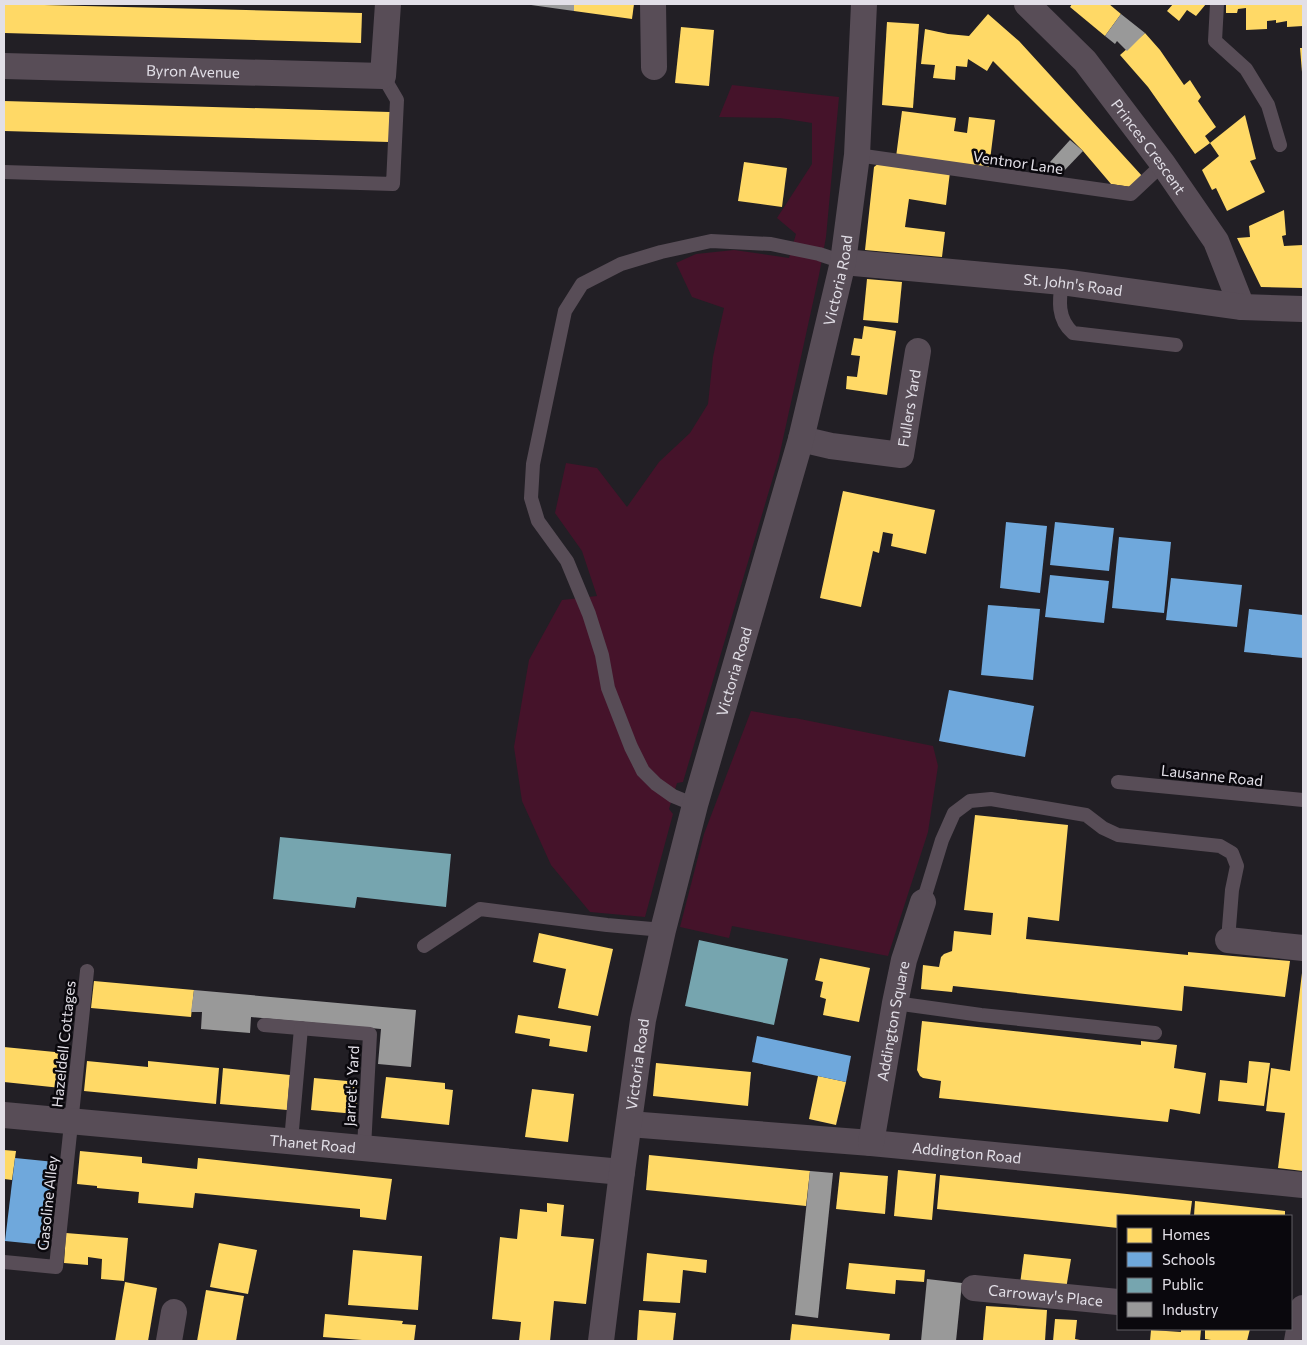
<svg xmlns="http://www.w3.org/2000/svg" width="1307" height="1345" font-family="Commissioner,sans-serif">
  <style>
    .green { fill: #45132a }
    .homes { fill: #ffd966 }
    .schools { fill: #6fa8dc }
    .public { fill: #76a5af }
    .industry { fill: #999 }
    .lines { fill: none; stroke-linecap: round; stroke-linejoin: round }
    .service { stroke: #584d57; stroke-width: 14 }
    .minor { stroke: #584d57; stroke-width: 26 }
    .labels { text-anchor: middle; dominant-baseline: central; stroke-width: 5; stroke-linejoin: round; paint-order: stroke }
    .street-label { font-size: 15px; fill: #e2dfe7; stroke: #0a080d }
  </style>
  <rect width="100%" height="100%" fill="#221f25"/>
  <g class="green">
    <path d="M732,85L839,97L826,237L819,275L779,457L683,782L677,783L669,809L673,814L645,917L590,912L551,865L522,801L514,747L529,660L562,600L597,596L582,551L555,513L566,463L597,468L627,507L659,462L690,433L708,404L713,357L724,308L692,297L676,263L696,254L734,250L789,258L796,234L777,218L812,164V123L780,118L719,117Z"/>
    <path d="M751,711L790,718H795L933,746L938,766L928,832L888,956L732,926L729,938L680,927L704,834Z"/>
  </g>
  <g class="homes">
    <path d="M4,4L362,13L361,43L4,33Z"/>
    <path d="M574,4H634L632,19L574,11Z"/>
    <path d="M1072,4H1109L1121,14L1105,36L1070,7Z"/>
    <path d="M1173,4H1206L1196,16L1187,10L1179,21L1167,11Z"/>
    <path d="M1226,4H1303V26L1287,27V21L1276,23V20L1267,21V29L1246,30V8L1238,9L1237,13H1226Z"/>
    <path d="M988,14L1019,41L1143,177L1131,187L1111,184L1083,151L993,61L987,71L968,59L967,67L956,66L955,80L933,78L935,65L921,64L925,29L948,34L969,36Z"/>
    <path d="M887,22L919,24L913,108L882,105Z"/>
    <path d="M681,27L714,30L709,86L675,83Z"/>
    <path d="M1145,33L1160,50L1184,85L1190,80L1201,97L1198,101L1216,127L1205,136L1210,143L1195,154L1148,87L1120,55Z"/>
    <path d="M1300,48H1303V72H1302Z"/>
    <path d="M4,101L390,112L389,142L4,131Z"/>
    <path d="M902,111L956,118L954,131L967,133L969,117L995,120L989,168L896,157Z"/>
    <path d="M1245,115L1256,159L1250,161L1265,192L1227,211L1216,188L1212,190L1202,170L1219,156L1210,143Z"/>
    <path d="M744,162L787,168L782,207L738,201Z"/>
    <path d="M879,163L950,172L946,205L909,199L905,227L945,232L942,257L865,250L874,167Z"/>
    <path d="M1284,210L1286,235L1282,236L1284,246L1303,245V288L1261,287L1237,238L1250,237L1249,226Z"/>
    <path d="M867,279L902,282L898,323L863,320Z"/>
    <path d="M864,326L896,331L887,395L846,389L847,376L857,377L860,356L851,355L854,338L862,339Z"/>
    <path d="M843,491L935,510L926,554L891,546L893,534L883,532L879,553L873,551L861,607L820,598Z"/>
    <path d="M975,815L1068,825L1059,921L1028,917L1026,939L1188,955V952L1290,961L1285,997L1184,986L1182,1011L953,986L952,992L921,989L923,965L939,967L941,957L944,954L952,951L954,931L991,935L993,913L964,910Z"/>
    <path d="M539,933L613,949L598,1016L558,1008L566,969L533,962Z"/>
    <path d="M820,958L870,968L859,1022L823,1015L826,999L820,997L823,982L815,980Z"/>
    <path d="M1302,973H1303V1171L1278,1168L1285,1113L1266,1111L1271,1068L1290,1071Z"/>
    <path d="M94,981L194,990L191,1017L91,1008Z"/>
    <path d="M518,1015L591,1026L587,1052L549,1046L550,1039L515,1033Z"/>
    <path d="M922,1021L1141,1045V1041L1177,1045L1174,1068L1206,1073L1200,1114L1170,1109L1168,1122L939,1098L941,1081L923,1078L920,1076L917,1070Z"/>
    <path d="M4,1047L65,1053L61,1088L4,1082Z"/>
    <path d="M87,1061L148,1067V1061L219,1068L216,1104L84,1091Z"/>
    <path d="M1249,1061L1270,1063L1264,1106L1218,1101L1220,1080L1247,1083Z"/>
    <path d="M656,1063L751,1072L748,1106L653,1096Z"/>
    <path d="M223,1068L290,1075L287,1110L220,1104Z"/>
    <path d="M818,1076L846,1082L836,1125L809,1119Z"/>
    <path d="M386,1077L445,1083V1089L453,1090L449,1125L381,1118Z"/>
    <path d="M314,1078L358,1082L356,1114L311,1110Z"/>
    <path d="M532,1089L574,1094L568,1142L525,1137Z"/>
    <path d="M4,1150L16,1151L12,1180L4,1179Z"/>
    <path d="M80,1151L142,1157V1163L197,1169L198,1158L392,1179L386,1220L360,1217V1209L195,1193L193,1208L138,1203L139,1192L97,1188V1186L77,1184Z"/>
    <path d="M649,1155L810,1171L806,1206L646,1190Z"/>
    <path d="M898,1170L936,1174L932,1220L894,1216Z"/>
    <path d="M840,1172L888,1176L885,1214L836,1209Z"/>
    <path d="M940,1175L1127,1194L1192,1201L1190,1216H1118V1228L937,1209Z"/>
    <path d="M1195,1201L1285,1211V1216H1194Z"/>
    <path d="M547,1203L564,1205L561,1236L594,1239L586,1304L554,1301L550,1341H519L521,1322L492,1319L500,1237L517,1239L520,1209L547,1212Z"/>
    <path d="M66,1233L128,1238L124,1281L101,1279L102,1259L88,1257V1265L64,1263Z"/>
    <path d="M219,1243L257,1250L248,1294L210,1287Z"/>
    <path d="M353,1250L422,1256L418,1310L348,1305Z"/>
    <path d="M647,1253L707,1260L706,1273L683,1270L680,1303L643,1301Z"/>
    <path d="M1024,1254L1071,1259L1066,1289L1020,1284Z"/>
    <path d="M849,1263L925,1270L924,1282L896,1280L895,1294L846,1289Z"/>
    <path d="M125,1282L157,1288L148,1341H115Z"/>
    <path d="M206,1290L244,1296L236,1341H197Z"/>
    <path d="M986,1306L1047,1310L1045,1341L983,1340Z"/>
    <path d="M639,1310L676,1313L673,1341H637Z"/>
    <path d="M325,1314L403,1321L402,1324L416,1325L414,1341H375L323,1337Z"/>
    <path d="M1055,1319L1077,1320L1075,1339L1080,1340V1341H1053Z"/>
    <path d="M792,1324L890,1334L889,1341H790Z"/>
    <path d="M1181,1329H1201L1200,1341H1150L1151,1330L1181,1332Z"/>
    <path d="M1205,1329H1250L1247,1341H1217L1205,1339Z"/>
  </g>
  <g class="schools">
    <path d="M1006,522L1047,526L1040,593L1000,588Z"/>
    <path d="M1055,522L1114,528L1109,571L1050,565Z"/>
    <path d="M1119,537L1171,542L1164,613L1112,608Z"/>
    <path d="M1050,575L1109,581L1104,623L1045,617Z"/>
    <path d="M1171,578L1242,585L1237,627L1166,620Z"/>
    <path d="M988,605L1040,609L1033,680L981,675Z"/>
    <path d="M1249,609L1303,615V658L1244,652Z"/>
    <path d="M949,690L1034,706L1025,757L939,741Z"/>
    <path d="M757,1036L851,1056L846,1082L752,1062Z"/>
    <path d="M15,1158L55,1162L45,1245L5,1241Z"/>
  </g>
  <g class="public">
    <path d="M280,837L451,854L446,907L357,897L355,908L273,899Z"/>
    <path d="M699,940L788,959L774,1025L685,1006Z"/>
  </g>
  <g class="industry">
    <path d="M524,4H574V11Z"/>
    <path d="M1121,14L1145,33L1127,51L1117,41L1115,44L1105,36Z"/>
    <path d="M1070,140L1083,151L1061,174L1050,162Z"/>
    <path d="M194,990L416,1010L411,1067L378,1064L381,1029L251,1017L250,1033L201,1029L202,1012H191Z"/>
    <path d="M810,1171L833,1173L818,1318L795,1315Z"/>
    <path d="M927,1279L962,1283L956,1341H921Z"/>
  </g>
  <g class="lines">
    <g class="service">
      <path d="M1217,4L1215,41L1246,69L1268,105L1280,145"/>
      <path d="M857,155L1131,194L1163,164"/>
      <path d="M4,172L393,184L397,100L383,76"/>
      <path d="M1062,282C1059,300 1057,319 1073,333L1176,345"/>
      <path d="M1118,782L1303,800"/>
      <path d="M695,805L673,796L656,784L643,771L631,747L608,688L602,655L589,614L567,561L538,521L531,498L533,464L565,311L582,284L621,264L661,252L711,241L771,244L819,254L843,262"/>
      <path d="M923,902L942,840L954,813L970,801L991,799L1086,815L1103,828L1118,835L1220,846L1232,853L1237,866L1232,890L1228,940"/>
      <path d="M424,946L480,909L607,925L663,930"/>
      <path d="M895,1003L981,1015L1155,1033"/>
      <path d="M264,1025L370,1034L364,1148"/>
      <path d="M291,1141L301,1028"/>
      <path d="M4,1262L56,1267L87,971"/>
    </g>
    <g class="minor">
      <path d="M653,4L654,67"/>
      <path id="s1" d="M1027,4L1085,61L1163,164L1216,241L1242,307"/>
      <path id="s2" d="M4,66L383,76L388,4"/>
      <path id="s3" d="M843,262L1062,282L1242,307L1303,309"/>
      <path id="s4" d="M801,439L831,446L901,455L918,351"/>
      <path d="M1228,940L1303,948"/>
      <path id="s5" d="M4,1115L622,1172"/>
      <path id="s6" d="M629,1124L871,1143L1303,1185"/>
      <path id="s7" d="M871,1143L895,1003L904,960L923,902"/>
      <path id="s8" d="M974,1288L1118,1302"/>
      <path d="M169,1341L174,1312"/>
      <path id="s9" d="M601,1341L622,1172L643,1020L663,930L695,805L801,439L843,262L857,155L864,4"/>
      <path d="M1297,1341L1303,1308"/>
    </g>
  </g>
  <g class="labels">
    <g class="street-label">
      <text stroke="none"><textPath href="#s2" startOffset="189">Byron Avenue</textPath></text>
      <text stroke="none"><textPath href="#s1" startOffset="188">Princes Crescent</textPath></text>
      <text transform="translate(1018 162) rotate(8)">Ventnor Lane</text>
      <text stroke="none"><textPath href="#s9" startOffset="1089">Victoria Road</textPath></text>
      <text stroke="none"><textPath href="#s3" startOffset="231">St. John's Road</textPath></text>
      <text stroke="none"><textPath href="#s4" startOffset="149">Fullers Yard</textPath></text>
      <text stroke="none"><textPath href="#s9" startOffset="684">Victoria Road</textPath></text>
      <text transform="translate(1212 775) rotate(6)">Lausanne Road</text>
      <text stroke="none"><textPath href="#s7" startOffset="124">Addington Square</textPath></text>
      <text transform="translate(63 1044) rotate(-84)">Hazeldell Cottages</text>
      <text stroke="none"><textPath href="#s9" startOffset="279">Victoria Road</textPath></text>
      <text transform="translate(351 1086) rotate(-87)">Jarret's Yard</text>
      <text stroke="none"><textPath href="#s5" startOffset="310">Thanet Road</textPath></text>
      <text stroke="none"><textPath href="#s6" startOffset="339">Addington Road</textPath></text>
      <text transform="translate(47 1203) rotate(-84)">Gasoline Alley</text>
      <text stroke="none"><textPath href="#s8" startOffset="72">Carroway's Place</textPath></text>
    </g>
  </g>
  <rect width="1307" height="1345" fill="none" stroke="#e2dfe7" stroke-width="10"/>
  <rect x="1117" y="1215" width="175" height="115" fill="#0a080d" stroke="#605e64"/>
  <rect x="1127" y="1228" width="25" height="15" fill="#ffd966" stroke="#605e64"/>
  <text x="1162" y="1240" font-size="15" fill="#e2dfe7">Homes</text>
  <rect x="1127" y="1252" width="25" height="15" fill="#6fa8dc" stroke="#605e64"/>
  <text x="1162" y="1265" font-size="15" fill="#e2dfe7">Schools</text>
  <rect x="1127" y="1278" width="25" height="15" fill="#76a5af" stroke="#605e64"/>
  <text x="1162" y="1290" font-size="15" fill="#e2dfe7">Public</text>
  <rect x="1127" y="1302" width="25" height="15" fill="#999999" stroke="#605e64"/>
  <text x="1162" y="1315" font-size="15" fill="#e2dfe7">Industry</text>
</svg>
